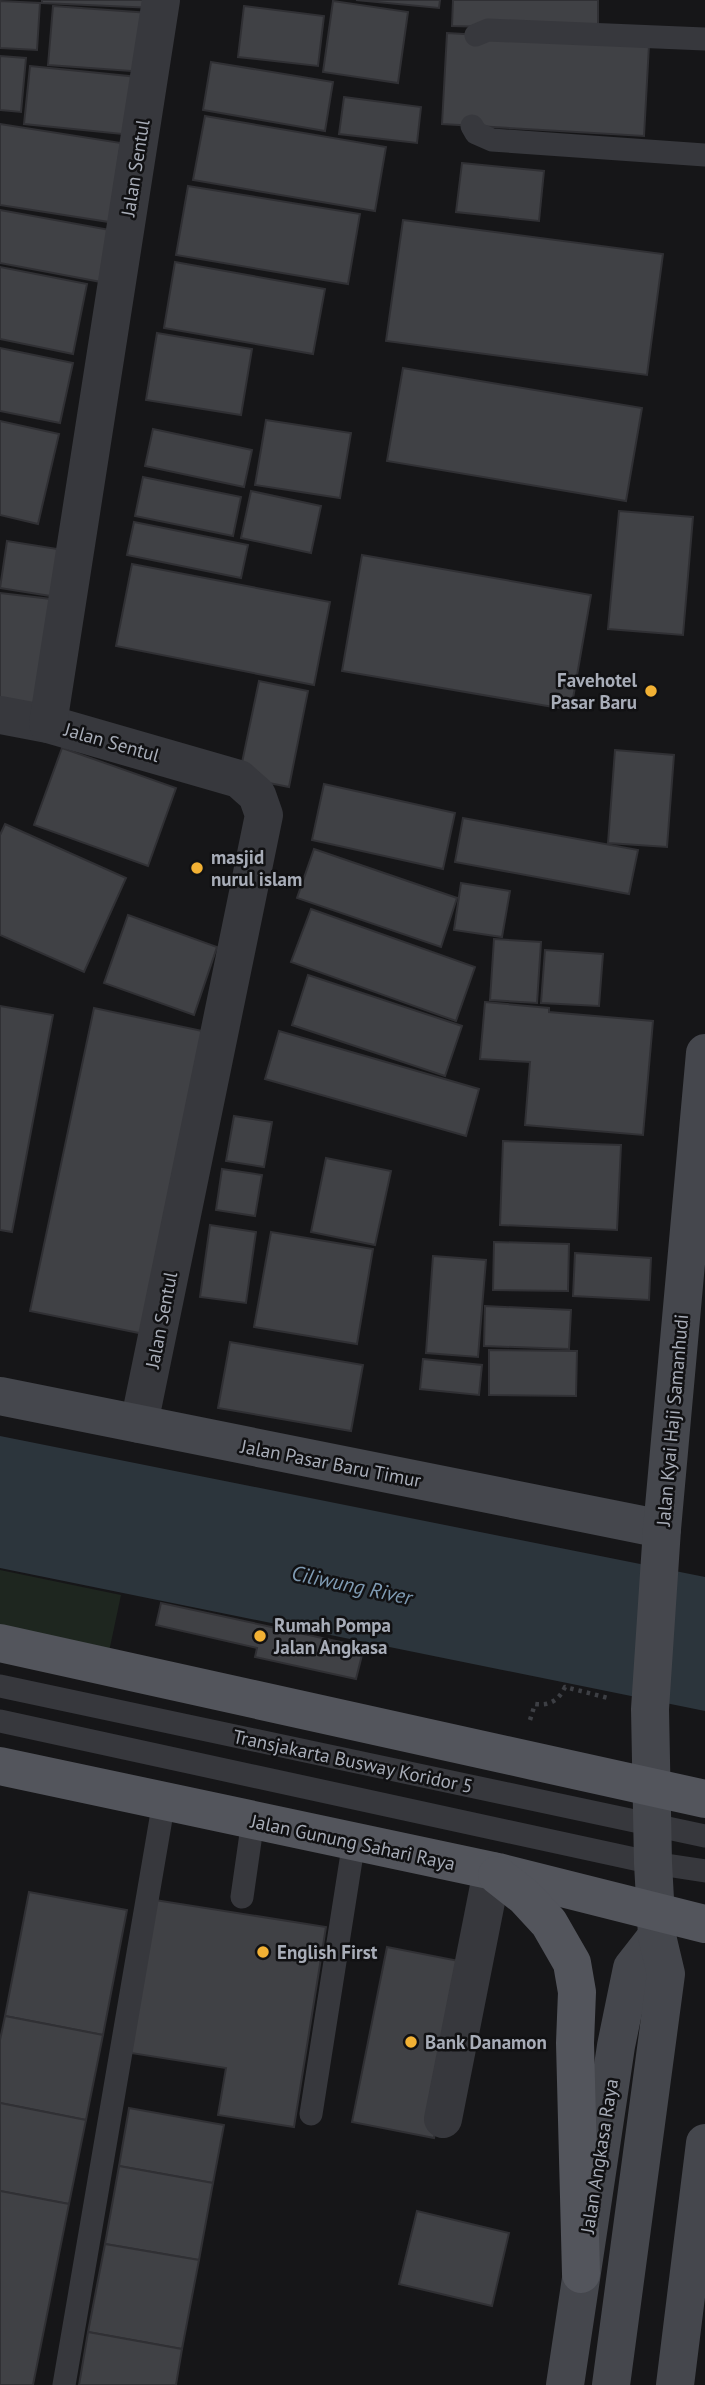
<svg xmlns="http://www.w3.org/2000/svg" width="705" height="2385" font-family="'PT Sans',sans-serif">
  <style>
    .green { fill: #1e261f }
    .water { fill: #2c353c }
    .building { fill: #404145; stroke: #303034; stroke-width: 2 }
    .lines { fill: none; stroke-linecap: round; stroke-linejoin: round }
    .path { stroke: #3d3f44; stroke-width: 4.5; stroke-dasharray: 3.5 5; stroke-linecap: butt }
    .lane { stroke: #37383d; stroke-width: 23 }
    .street { stroke: #37383d; stroke-width: 38 }
    .secondary { stroke: #45474d; stroke-width: 38 }
    .primary { stroke: #53555c; stroke-width: 38 }
    .poi-dot { fill: #f2b134; stroke: #111113; stroke-width: 2.5 }
    .labels { text-anchor: middle; dominant-baseline: central; stroke-width: 5; stroke-linejoin: round; paint-order: stroke }
    .street-label { font-size: 19px; fill: #a8adb8; stroke: #111113 }
    .poi-label { font-size: 19px; font-weight: bold; fill: #a8adb8; stroke: #111113; text-anchor: start }
    .water-label { font-size: 21px; font-style: italic; fill: #7f9bb3; stroke: #111113 }
  </style>
  <rect width="100%" height="100%" fill="#161618"/>
  <path class="green" d="M0,1570L121,1595L106,1666L0,1643Z"/>
  <path class="water" d="M0,1436L705,1577V1711L0,1568Z"/>
  <g class="building">
    <path d="M42,0H154V8L42,3Z"/>
    <path d="M356,0H440L439,8Z"/>
    <path d="M453,0H598V30L452,26Z"/>
    <path d="M0,1L40,3L37,50L0,48Z"/>
    <path d="M333,1L408,12L398,83L323,72Z"/>
    <path d="M53,6L150,13L145,72L48,65Z"/>
    <path d="M244,6L324,16L318,66L238,57Z"/>
    <path d="M447,33L649,45L644,136L442,124Z"/>
    <path d="M0,56L26,58L21,112L0,110Z"/>
    <path d="M211,62L333,82L325,131L203,110Z"/>
    <path d="M30,66L138,77L132,135L24,124Z"/>
    <path d="M344,97L421,107L417,143L339,134Z"/>
    <path d="M205,116L386,147L375,211L193,180Z"/>
    <path d="M0,124L121,143L109,222L0,205Z"/>
    <path d="M462,163L544,171L539,221L456,212Z"/>
    <path d="M188,186L360,214L348,284L176,255Z"/>
    <path d="M0,210L110,230L101,282L0,263Z"/>
    <path d="M403,220L663,254L647,375L386,341Z"/>
    <path d="M175,262L325,289L313,354L164,328Z"/>
    <path d="M0,267L87,284L73,354L0,339Z"/>
    <path d="M157,333L252,349L241,415L146,400Z"/>
    <path d="M0,348L73,363L60,423L0,411Z"/>
    <path d="M403,368L642,408L626,501L387,461Z"/>
    <path d="M266,420L351,433L340,498L255,485Z"/>
    <path d="M0,421L59,434L38,524L0,515Z"/>
    <path d="M153,429L252,450L244,487L145,466Z"/>
    <path d="M143,477L241,497L233,536L135,516Z"/>
    <path d="M251,491L321,506L311,553L241,538Z"/>
    <path d="M619,511L693,517L683,635L608,629Z"/>
    <path d="M134,522L248,545L241,578L127,555Z"/>
    <path d="M7,541L70,551L63,598L0,588Z"/>
    <path d="M362,555L591,595L571,710L342,671Z"/>
    <path d="M132,564L330,602L314,685L116,646Z"/>
    <path d="M0,593L51,599L38,711L0,707Z"/>
    <path d="M259,681L308,691L289,787L239,777Z"/>
    <path d="M62,748L176,788L148,866L34,825Z"/>
    <path d="M615,750L674,755L667,847L608,843Z"/>
    <path d="M324,784L455,813L443,869L312,840Z"/>
    <path d="M463,818L638,850L629,894L455,862Z"/>
    <path d="M5,824L126,878L84,972L0,935V835Z"/>
    <path d="M314,849L457,898L441,947L297,898Z"/>
    <path d="M461,883L510,891L502,937L454,930Z"/>
    <path d="M311,909L475,967L456,1021L291,962Z"/>
    <path d="M128,915L217,947L194,1015L104,983Z"/>
    <path d="M494,939L541,942L537,1003L490,1000Z"/>
    <path d="M545,950L603,954L599,1006L541,1003Z"/>
    <path d="M308,975L462,1026L445,1076L292,1025Z"/>
    <path d="M485,1002L549,1008V1012L653,1021L643,1135L525,1125L530,1062L480,1059Z"/>
    <path d="M0,1006L53,1015L12,1232L0,1230Z"/>
    <path d="M94,1008L207,1032L144,1334L30,1311Z"/>
    <path d="M279,1031L479,1089L466,1136L265,1079Z"/>
    <path d="M234,1116L272,1122L264,1167L226,1161Z"/>
    <path d="M503,1141L621,1145L617,1230L500,1225Z"/>
    <path d="M326,1158L391,1171L375,1245L311,1232Z"/>
    <path d="M222,1169L262,1175L255,1216L216,1210Z"/>
    <path d="M210,1225L256,1232L246,1303L200,1297Z"/>
    <path d="M271,1232L373,1249L357,1344L254,1327Z"/>
    <path d="M494,1242L569,1244L568,1291L493,1290Z"/>
    <path d="M575,1253L651,1258L649,1300L573,1296Z"/>
    <path d="M433,1256L486,1260L478,1357L426,1353Z"/>
    <path d="M485,1306L571,1310L569,1349L484,1346Z"/>
    <path d="M230,1342L363,1365L351,1431L218,1408Z"/>
    <path d="M489,1350L577,1351L576,1396L489,1395Z"/>
    <path d="M423,1359L482,1365L479,1395L420,1389Z"/>
    <path d="M161,1603L364,1647L356,1679L255,1657L257,1648L156,1625Z"/>
    <path d="M29,1892L127,1910L103,2035L5,2016Z"/>
    <path d="M155,1900L326,1927L294,2127L218,2115L226,2068L131,2053Z"/>
    <path d="M387,1947L469,1963L434,2138L352,2122Z"/>
    <path d="M5,2016L103,2035L86,2120L0,2103V2040Z"/>
    <path d="M0,2103L86,2120L69,2204L0,2191Z"/>
    <path d="M129,2108L224,2125L213,2183L119,2166Z"/>
    <path d="M119,2166L213,2183L199,2260L105,2244Z"/>
    <path d="M0,2191L69,2204L33,2385H0Z"/>
    <path d="M417,2211L509,2233L492,2306L399,2284Z"/>
    <path d="M105,2244L199,2260L182,2349L88,2332Z"/>
    <path d="M88,2332L182,2349L176,2385H79Z"/>
  </g>
  <g class="lines">
    <path class="path" d="M530,1720L535,1704C550,1706 559,1700 565,1687L608,1698"/>
    <g class="lane">
      <path d="M476,35L488,30L705,39"/>
      <path d="M472,126L476,133L492,140L705,155"/>
      <path d="M0,1686L705,1836"/>
      <path d="M0,1721L653,1863L705,1871"/>
      <path d="M242,1897L253,1820"/>
      <path d="M311,2114L354,1841"/>
      <path d="M64,2385L164,1801"/>
    </g>
    <g class="street">
      <path d="M0,715L48,724L239,779L257,795L264,815L139,1424"/>
      <path d="M48,724L161,0"/>
      <path d="M443,2119L492,1871"/>
    </g>
    <g class="secondary">
      <path d="M0,1396L662,1529"/>
      <path d="M565,2385L616,2046L632,1968L657,1936"/>
      <path d="M611,2385L666,1974L657,1936L653,1863L650,1709L662,1529L705,1053"/>
      <path d="M675,2385L705,2143"/>
    </g>
    <g class="primary">
      <path d="M0,1643L705,1799"/>
      <path d="M0,1766L498,1872L705,1924"/>
      <path d="M497,1875L525,1897L549,1923L572,1963L577,1992L575,2043L581,2274"/>
    </g>
  </g>
  <g class="poi-dot">
    <circle cx="651" cy="691" r="7"/>
    <circle cx="197" cy="868" r="7"/>
    <circle cx="260" cy="1636" r="7"/>
    <circle cx="263" cy="1952" r="7"/>
    <circle cx="411" cy="2042" r="7"/>
  </g>
  <g class="labels">
    <g class="street-label">
      <text transform="translate(135 168) rotate(-81)">Jalan Sentul</text>
      <text transform="translate(112 742) rotate(16)">Jalan Sentul</text>
      <text transform="translate(161 1320) rotate(-79)">Jalan Sentul</text>
      <text transform="translate(672 1420) rotate(-85)">Jalan Kyai Haji Samanhudi</text>
      <text transform="translate(331 1463) rotate(11)">Jalan Pasar Baru Timur</text>
      <text transform="translate(353 1761) rotate(12)">Transjakarta Busway Koridor 5</text>
      <text transform="translate(353 1842) rotate(12)">Jalan Gunung Sahari Raya</text>
      <text transform="translate(599 2156) rotate(-81)">Jalan Angkasa Raya</text>
    </g>
    <g class="poi-label">
      <text x="637" y="680" text-anchor="end">Favehotel<tspan x="637" dy="22">Pasar Baru</tspan></text>
      <text x="211" y="857">masjid<tspan x="211" dy="22">nurul islam</tspan></text>
      <text x="274" y="1625">Rumah Pompa<tspan x="274" dy="22">Jalan Angkasa</tspan></text>
      <text x="277" y="1952">English First</text>
      <text x="425" y="2042">Bank Danamon</text>
    </g>
    <g class="water-label">
      <text transform="translate(352 1585) rotate(12)">Ciliwung River</text>
    </g>
  </g>
</svg>
